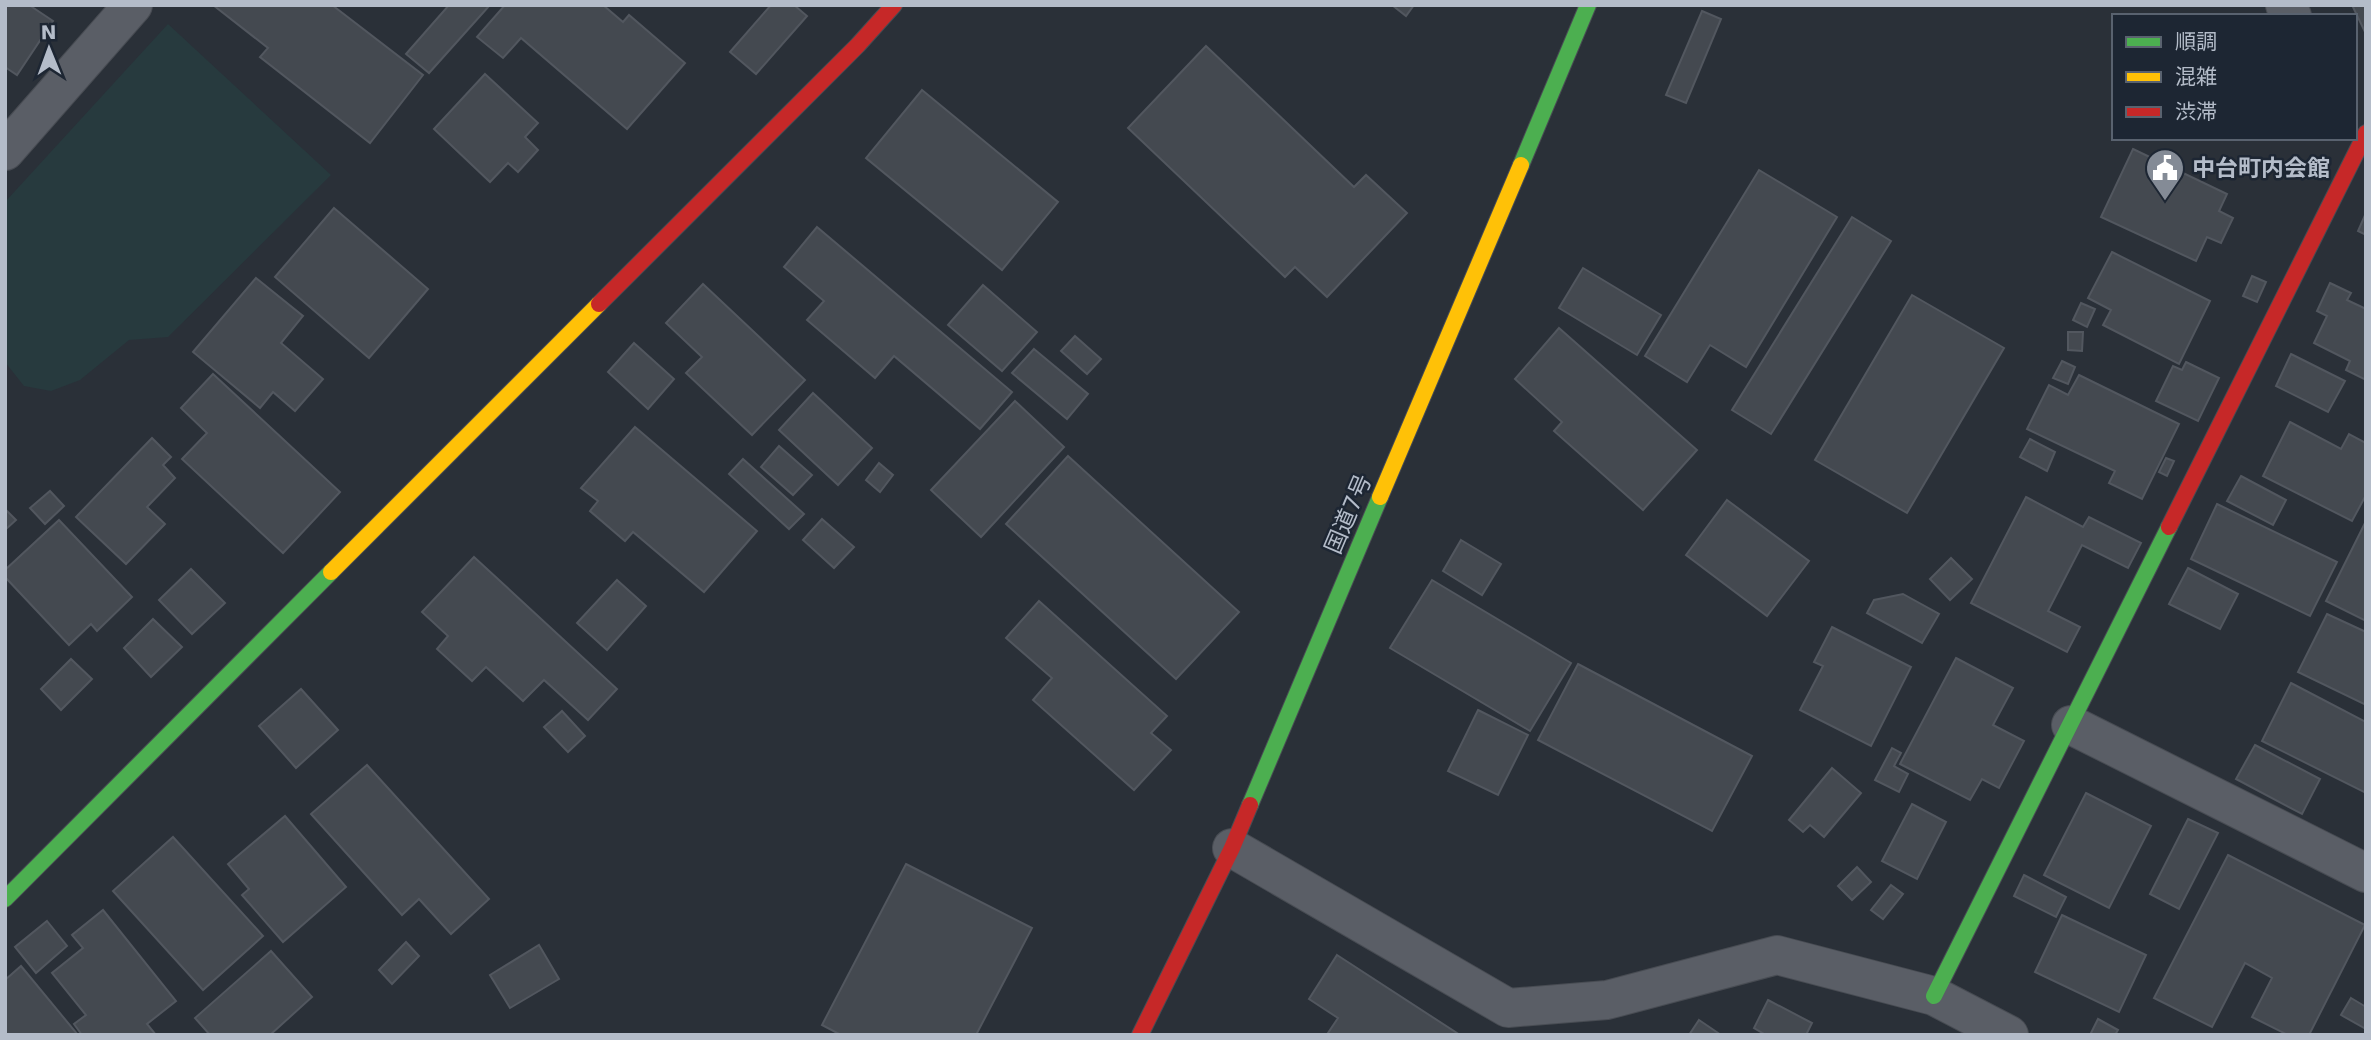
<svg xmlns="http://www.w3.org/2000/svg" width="2371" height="1040" font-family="'DejaVu Sans','Noto Sans JP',sans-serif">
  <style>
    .green { fill: #273a3e }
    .building { fill: #444950; stroke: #52575f; stroke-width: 2 }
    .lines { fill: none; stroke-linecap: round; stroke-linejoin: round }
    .street-casing { stroke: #484c53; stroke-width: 40 }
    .fast-casing { stroke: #484c53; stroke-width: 18 }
    .slow-casing { stroke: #484c53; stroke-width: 18 }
    .jam-casing { stroke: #484c53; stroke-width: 18 }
    .street { stroke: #5a5e66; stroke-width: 38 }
    .fast { stroke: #4caf50; stroke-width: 16 }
    .slow { stroke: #ffc107; stroke-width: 16 }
    .jam { stroke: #c62828; stroke-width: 16 }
    .labels { text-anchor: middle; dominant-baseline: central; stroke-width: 5; stroke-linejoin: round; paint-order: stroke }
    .poi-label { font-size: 23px; font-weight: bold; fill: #b4bcc9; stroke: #1d2633; text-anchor: start }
    .street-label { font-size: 23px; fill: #b4bcc9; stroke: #1d2633 }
  </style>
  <rect width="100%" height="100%" fill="#2a3038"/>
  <path class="green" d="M168,24L331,175L168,337L129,340L80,380L51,391L24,386L5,362V202Z"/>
  <g class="building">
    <path d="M5,5H29L53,21L17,75L5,67Z"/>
    <path d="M213,5H332L423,75L370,143L260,57L268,48Z"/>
    <path d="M449,5H490L429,73L406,54Z"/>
    <path d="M505,5H603L623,22L629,15L685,63L627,129L521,38L503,58L477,37Z"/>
    <path d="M771,5H794L807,16L756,74L730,52Z"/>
    <path d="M1392,5H1414L1406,16Z"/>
    <path d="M2352,5H2366V34Z"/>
    <path d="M1702,11L1721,19L1686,103L1666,95Z"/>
    <path d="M1206,46L1354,187L1366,175L1407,213L1327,297L1295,267L1285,277L1128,128Z"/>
    <path d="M485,74L538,123L525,137L538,150L518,172L508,163L490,182L434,129Z"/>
    <path d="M922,90L1058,202L1002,270L866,158Z"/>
    <path d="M2133,149L2227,194L2219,211L2233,218L2221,243L2207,237L2196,261L2101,217Z"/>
    <path d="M1759,170L1837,217L1746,367L1710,345L1687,382L1645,356Z"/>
    <path d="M334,208L428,289L369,358L275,277Z"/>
    <path d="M2366,213V235L2358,231Z"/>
    <path d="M1852,217L1891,241L1771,434L1732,410Z"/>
    <path d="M817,227L1012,392L980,429L894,356L875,378L807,320L824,301L784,267Z"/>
    <path d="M2112,252L2210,301L2179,364L2103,325L2111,310L2088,298Z"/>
    <path d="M1583,268L1661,315L1637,355L1559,308Z"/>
    <path d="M2252,276L2266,282L2257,302L2243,296Z"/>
    <path d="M256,278L303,316L281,343L323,379L295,411L273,392L260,408L193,352Z"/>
    <path d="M2330,283L2351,293L2347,300L2366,309V380L2346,370L2350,361L2314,343L2327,316L2317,311Z"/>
    <path d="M703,284L805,380L752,435L686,373L702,357L666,323Z"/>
    <path d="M983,285L1037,332L1002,371L948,325Z"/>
    <path d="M1912,295L2004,348L1907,513L1815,460Z"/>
    <path d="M2081,303L2095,309L2087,327L2073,320Z"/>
    <path d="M1559,328L1697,450L1643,510L1554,431L1562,422L1515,379Z"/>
    <path d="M2068,332H2083L2082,351L2068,350Z"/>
    <path d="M1075,336L1101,359L1087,374L1061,351Z"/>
    <path d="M634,343L674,379L648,409L608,372Z"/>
    <path d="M1034,349L1088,394L1067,419L1012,373Z"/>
    <path d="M2291,354L2345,381L2328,412L2276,386Z"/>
    <path d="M2062,361L2075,367L2068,384L2053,378Z"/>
    <path d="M2186,362L2219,378L2198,421L2156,401L2173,366L2182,370Z"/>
    <path d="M213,374L340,492L283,553L182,459L207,433L181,408Z"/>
    <path d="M2079,375L2179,424L2142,499L2109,483L2115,471L2027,429L2049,385L2068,395Z"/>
    <path d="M813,393L872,448L838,485L779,430Z"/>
    <path d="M1015,401L1064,447L981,537L931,490Z"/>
    <path d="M2290,422L2341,449L2349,434L2366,443V495L2352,521L2263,476Z"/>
    <path d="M635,427L757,531L704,592L633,532L625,541L590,511L598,501L581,488Z"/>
    <path d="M152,438L171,457L163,465L175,478L147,507L165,524L126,564L76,517Z"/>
    <path d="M2030,439L2055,452L2047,471L2020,457Z"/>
    <path d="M779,446L812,475L793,495L761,467Z"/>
    <path d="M1068,456L1239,612L1176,679L1006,524Z"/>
    <path d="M2166,458L2174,461L2167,476L2159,472Z"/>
    <path d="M743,459L804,514L789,529L729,474Z"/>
    <path d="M879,463L893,475L880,492L866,480Z"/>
    <path d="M2241,476L2286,500L2273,525L2227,501Z"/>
    <path d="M50,491L64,506L45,524L30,508Z"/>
    <path d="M2026,497L2083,527L2089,517L2141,543L2128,568L2082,545L2048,611L2080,627L2067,652L1971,603Z"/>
    <path d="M1727,500L1809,561L1767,616L1686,555Z"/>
    <path d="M2217,504L2337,562L2310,616L2191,559Z"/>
    <path d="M5,509L16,520L5,530Z"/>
    <path d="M822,519L854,547L834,568L803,540Z"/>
    <path d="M59,520L132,597L97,631L91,624L69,645L5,577V570Z"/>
    <path d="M2366,521V621L2326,601Z"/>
    <path d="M1461,540L1501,564L1482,595L1443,571Z"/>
    <path d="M474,557L617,689L588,720L544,680L523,701L486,667L472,681L437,649L448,636L422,612Z"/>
    <path d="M1951,558L1972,579L1950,600L1930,579Z"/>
    <path d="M2188,568L2238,594L2220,629L2169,604Z"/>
    <path d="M191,569L225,603L192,634L159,600Z"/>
    <path d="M617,580L646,606L607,650L577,623Z"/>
    <path d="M1432,580L1571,663L1530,731L1390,648Z"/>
    <path d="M1903,594L1939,614L1922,643L1867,613L1874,600Z"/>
    <path d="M1039,601L1167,716L1151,733L1171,750L1134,790L1033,700L1052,678L1006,638Z"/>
    <path d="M2327,614L2366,632V705L2298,672Z"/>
    <path d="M153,619L182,647L151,677L124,648Z"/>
    <path d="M1832,627L1911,667L1871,746L1800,710L1823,666L1814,662Z"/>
    <path d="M1956,658L2013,688L1993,725L2024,741L1999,788L1982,779L1970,800L1900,764Z"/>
    <path d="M71,659L92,679L61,710L41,689Z"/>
    <path d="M1578,664L1752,756L1712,831L1538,740Z"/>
    <path d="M2291,683L2366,722V793L2262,741Z"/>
    <path d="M301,689L338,730L296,768L259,726Z"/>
    <path d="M1478,710L1528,735L1498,795L1448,771Z"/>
    <path d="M562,711L585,736L568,752L544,727Z"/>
    <path d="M2255,745L2320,779L2302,814L2236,779Z"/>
    <path d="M1892,748L1901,753L1894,766L1908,774L1899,792L1875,780Z"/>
    <path d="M367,765L489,899L451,934L419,899L402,915L311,814Z"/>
    <path d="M1832,768L1861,793L1824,837L1810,825L1803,832L1789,820Z"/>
    <path d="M2086,793L2151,826L2109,908L2044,875Z"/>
    <path d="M1912,804L1946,822L1917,879L1882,861Z"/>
    <path d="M285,816L346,887L283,942L242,895L249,889L228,864Z"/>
    <path d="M2188,819L2218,833L2179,909L2150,894Z"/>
    <path d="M173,837L263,936L203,990L113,891Z"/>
    <path d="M2228,855L2365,925L2309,1035H2288L2252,1017L2272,978L2245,963L2212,1027L2154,998Z"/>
    <path d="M906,864L1032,928L976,1035H841L822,1025Z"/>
    <path d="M1857,867L1871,882L1852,900L1838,886Z"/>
    <path d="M2024,875L2066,897L2056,917L2014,896Z"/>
    <path d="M1891,885L1903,894L1883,919L1871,910Z"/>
    <path d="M103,910L176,1001L147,1024L156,1035H82L74,1024L86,1015L52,973L83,948L72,935Z"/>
    <path d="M2062,915L2146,955L2119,1012L2035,972Z"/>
    <path d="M47,921L67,946L36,973L15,947Z"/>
    <path d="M406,942L419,956L392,984L379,970Z"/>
    <path d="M539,945L559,979L510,1008L490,975Z"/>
    <path d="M271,951L312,997L270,1035H210L195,1018Z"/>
    <path d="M1337,955L1460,1035H1331L1328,1033L1338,1018L1309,999Z"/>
    <path d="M21,966L78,1035H5V980Z"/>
    <path d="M2351,998L2366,1007V1029L2341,1015Z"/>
    <path d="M1768,1000L1812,1023L1806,1035H1766L1754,1028Z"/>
    <path d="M2098,1019L2118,1030L2115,1035H2090Z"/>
    <path d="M1699,1020L1721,1035H1689Z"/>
  </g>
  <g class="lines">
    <defs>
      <g id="street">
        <path d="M2285,5L2292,16"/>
        <path d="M5,151L133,5"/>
        <path d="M2071,725L2366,873"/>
        <path d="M1232,848L1508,1008L1607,1000L1777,955L1934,996L2009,1035"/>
      </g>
      <g id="fast">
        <path d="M1521,165L1588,5"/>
        <path d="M1250,805L1380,497"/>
        <path d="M5,899L331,572"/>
        <path d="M1934,996L2169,527"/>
      </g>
      <g id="slow">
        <path d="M1380,497L1521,165"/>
        <path d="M331,572L599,304"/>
      </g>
      <g id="jam">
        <path d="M599,304L858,45L894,5"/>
        <path d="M2169,527L2366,133"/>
        <path d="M1140,1035L1232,848L1250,805"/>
      </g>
    </defs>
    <use href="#street" class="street-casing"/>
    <use href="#fast" class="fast-casing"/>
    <use href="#slow" class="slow-casing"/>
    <use href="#jam" class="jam-casing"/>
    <use href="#street" class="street"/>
    <use href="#fast" class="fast"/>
    <use href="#slow" class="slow"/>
    <use href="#jam" class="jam"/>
  </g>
  <defs>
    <symbol id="civic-pin" viewBox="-11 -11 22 30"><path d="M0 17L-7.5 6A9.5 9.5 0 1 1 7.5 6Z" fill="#848b96" stroke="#1d2633"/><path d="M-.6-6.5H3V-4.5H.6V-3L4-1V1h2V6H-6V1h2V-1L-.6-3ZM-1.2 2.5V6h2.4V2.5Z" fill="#fff"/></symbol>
  </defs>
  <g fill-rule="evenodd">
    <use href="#civic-pin" x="2143" y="146" width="44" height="60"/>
  </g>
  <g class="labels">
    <g class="poi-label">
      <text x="2192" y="168">中台町内会館</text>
    </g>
    <g class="street-label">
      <text transform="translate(1348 514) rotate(-67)">国道7号</text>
    </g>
  </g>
  <rect width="2371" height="1040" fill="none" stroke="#b4bcc9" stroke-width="14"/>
  <rect x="2112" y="14" width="245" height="126" fill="#1d2633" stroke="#59626f" stroke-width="2"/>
  <rect x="2126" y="37" width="35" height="10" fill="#4caf50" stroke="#59626f" stroke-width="2"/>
  <text x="2175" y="49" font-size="21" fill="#b4bcc9">順調</text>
  <rect x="2126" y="72" width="35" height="10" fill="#ffc107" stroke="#59626f" stroke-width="2"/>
  <text x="2175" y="84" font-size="21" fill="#b4bcc9">混雑</text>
  <rect x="2126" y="107" width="35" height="10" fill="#c62828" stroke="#59626f" stroke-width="2"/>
  <text x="2175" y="119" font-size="21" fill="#b4bcc9">渋滞</text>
  <g transform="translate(49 49) rotate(359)" stroke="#1d2633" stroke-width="5" paint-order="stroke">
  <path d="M0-5L12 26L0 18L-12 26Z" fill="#b4bcc9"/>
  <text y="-10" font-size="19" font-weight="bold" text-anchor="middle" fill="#b4bcc9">N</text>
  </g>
</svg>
